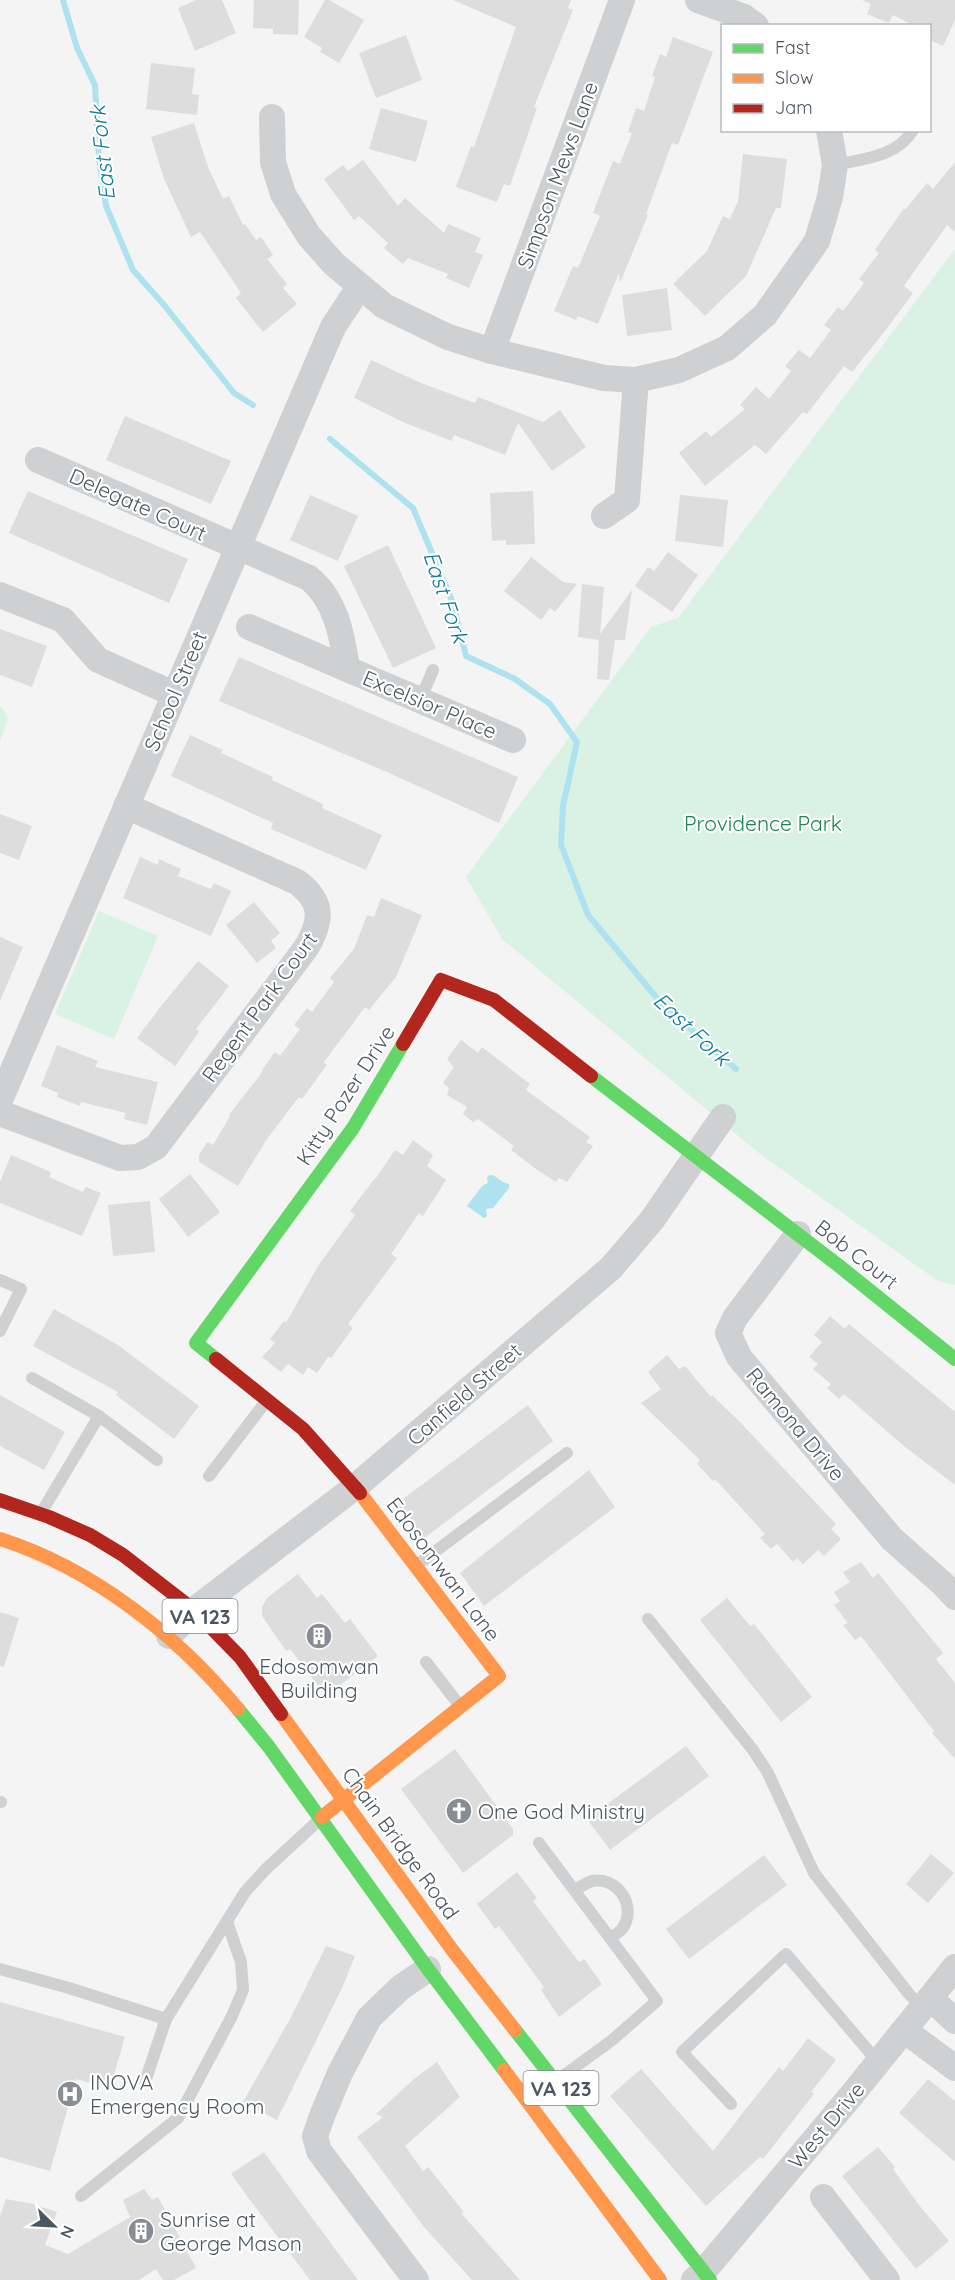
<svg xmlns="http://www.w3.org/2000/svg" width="955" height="2280" font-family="Quicksand,sans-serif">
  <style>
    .green { fill: #d9f2e3 }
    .water { fill: #aee2f0 }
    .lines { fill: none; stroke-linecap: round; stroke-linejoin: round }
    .stream { stroke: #aee2f0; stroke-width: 6 }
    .building { fill: #ddddde }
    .lane { stroke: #ced0d2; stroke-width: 12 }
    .street { stroke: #ced0d2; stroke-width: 26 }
    .fast { stroke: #63d668; stroke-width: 14 }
    .slow { stroke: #ff974d; stroke-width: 14 }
    .jam { stroke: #b3261e; stroke-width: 14 }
    .labels { text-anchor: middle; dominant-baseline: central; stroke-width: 4.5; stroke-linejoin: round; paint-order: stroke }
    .shield { fill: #fff; stroke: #808990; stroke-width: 1.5 }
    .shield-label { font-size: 20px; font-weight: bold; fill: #4a5661 }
    .street-label { font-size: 21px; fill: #4a5661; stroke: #fff }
    .park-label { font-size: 21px; fill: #17864f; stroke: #fff }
    .poi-label { font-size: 21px; fill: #4a5661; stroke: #fff; text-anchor: start }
    .water-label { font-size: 22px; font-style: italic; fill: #0c7c9b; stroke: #fff }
  </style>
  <rect width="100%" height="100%" fill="#f4f4f4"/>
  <g class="green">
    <path d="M955,249V1285L938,1281L760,1154L502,939L466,877L651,627L678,618Z"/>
    <path d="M0,705L8,718L0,742Z"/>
    <path d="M99,911L158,936L114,1039L55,1014Z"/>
  </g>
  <path class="water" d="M490,1175C497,1175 501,1183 509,1184V1188L493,1208L486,1209L487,1216L484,1218L467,1206L482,1186L488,1183L487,1177Z"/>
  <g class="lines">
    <g class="stream">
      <path d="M63,0L77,48L95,85L99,159L106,206L133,270L164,305L234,393L253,405"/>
      <path d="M330,439L413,508L453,603L466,656L515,679L550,704L577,742L563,806L561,845L588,915L661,1003L736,1069"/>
    </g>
  </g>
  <g class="building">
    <path d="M196,0H222L236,33L195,51L178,8Z"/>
    <path d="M254,0H299L298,35L273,34V29L253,28Z"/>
    <path d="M325,0H329L364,20L339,63L320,52L322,48L304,37Z"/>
    <path d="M453,0H571L568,8L573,10L534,107L537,108L510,186L504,184L497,202L456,187L471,146L474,147L516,27Z"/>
    <path d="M862,0H955V20L943,46L930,40V26H914L893,15L889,23L867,14L871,4Z"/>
    <path d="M406,35L422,80L376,98L359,53Z"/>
    <path d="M673,37L713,52L678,145L672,143L646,214L648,215L620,283L619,273L598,324L578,316L576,320L554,311L573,266L578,268L600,216L593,213L613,161L620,164L632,133L628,132L636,108L644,111L655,77L652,76L660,54L666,57Z"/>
    <path d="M151,63L195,68L192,94L199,95L197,115L146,109Z"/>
    <path d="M381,108L428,121L416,162L369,149Z"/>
    <path d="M194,123L208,167L223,199L229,196L243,225L245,224L256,240L261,237L273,255L267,259L287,284L283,288L297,304L263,332L236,298L241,293L200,232L191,237L164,179L151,137Z"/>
    <path d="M743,154L787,159L781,208H776L746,276L705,316L673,284L707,251L723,216L730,219L738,201Z"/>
    <path d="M363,160L398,206L405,198L444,233L448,224L481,238L475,252L483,255L469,288L446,278L448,274L408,258L403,264L384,248L388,243L359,216L354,220L324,179L343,165L348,171Z"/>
    <path d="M955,162V232L947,225L904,286L913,293L885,331L852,372L844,366L807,414L803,412L766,454L755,445L705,486L679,453L706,431L711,437L745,409L740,405L756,387L769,399L791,371L785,366L799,350L810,358L831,330L824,325L838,307L843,311L864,283L859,279L879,253L875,250L904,208L905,210L927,183L933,189Z"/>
    <path d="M667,288L672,330L627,336L622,295Z"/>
    <path d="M371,360L421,383L475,403L478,397L543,422L560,410L586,447L552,471L518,423L505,455L454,435L452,441L405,423L354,398Z"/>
    <path d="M125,416L231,461L211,504L106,460Z"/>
    <path d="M28,491L188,559L169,603L9,533Z"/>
    <path d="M533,491L535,544L506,545V540L492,541L490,493Z"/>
    <path d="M310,495L358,516L338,561L290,540Z"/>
    <path d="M680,495L728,500L723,547L675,541Z"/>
    <path d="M388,545L436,648L393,668L344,566Z"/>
    <path d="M668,552L698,575L672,612L635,586L648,567L654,571Z"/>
    <path d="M531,557L563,582L577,584L555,612L550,608L541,620L504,591Z"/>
    <path d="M582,584L604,587L600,634L632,590L625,640H615L609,680L597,679L599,640L578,637Z"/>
    <path d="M0,629L47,646L32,687L0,675Z"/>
    <path d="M239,657L518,777L499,823L387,772L219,701Z"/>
    <path d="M190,735L223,750L221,753L273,777L272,780L323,804L322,808L382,835L366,870L271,829L273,823L171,776Z"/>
    <path d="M0,814L32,826L19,860L0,853Z"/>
    <path d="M140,857L158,865L159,859L181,869L178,876L211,889L214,883L231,891L211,936L123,898Z"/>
    <path d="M381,898L422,915L396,977L369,1010L365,1007L324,1062L327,1065L302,1099L299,1097L267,1139L238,1186L199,1162V1155L207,1142L213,1145L230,1116L229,1115L263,1071L262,1070L275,1052L280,1056L300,1029L294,1025L307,1008L312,1012L334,982L330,978L354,949L367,915L374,917Z"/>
    <path d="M254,902L280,933L271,941L276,948L257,963L226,925Z"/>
    <path d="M0,937L23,947L0,1001Z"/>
    <path d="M198,961L229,986L196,1029L199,1032L175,1066L137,1038L162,1005Z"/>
    <path d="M461,1040L478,1053L482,1047L530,1084L526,1090L590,1137L586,1142L593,1146L567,1182L559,1178L556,1182L536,1169L511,1150L514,1146L478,1119L473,1122L463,1114L467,1107L447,1095L449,1088L443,1083L454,1067L447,1059Z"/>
    <path d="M57,1045L98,1061L95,1067L158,1082L147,1125L124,1119L126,1113L81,1102L80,1106L57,1097L58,1093L41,1086Z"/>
    <path d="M413,1140L433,1155L427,1166L446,1180L423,1216L419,1213L391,1254L397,1258L348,1324L353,1328L331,1358L328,1357L317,1373L308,1367L303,1375L288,1364L281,1372L262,1357L275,1343L270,1339L284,1321L286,1323L318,1266L355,1215L350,1211L375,1178H376L395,1150L403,1155Z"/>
    <path d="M11,1155L51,1172L49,1177L83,1192L86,1187L101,1193L82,1236L0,1203V1182Z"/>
    <path d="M190,1174L220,1212L188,1237L159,1199Z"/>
    <path d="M150,1201L155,1252L113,1256L108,1205Z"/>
    <path d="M54,1309L118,1345L199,1406L174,1439L116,1395L118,1392L33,1346Z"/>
    <path d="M830,1316L845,1329L849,1324L955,1412V1485L904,1446L844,1394L839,1399L827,1388L831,1384L813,1369L818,1364L809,1357L822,1342L814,1335Z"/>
    <path d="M667,1355L679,1369L685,1366L711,1397L712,1395L740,1422L836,1524L831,1529L841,1539L824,1556L818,1550L803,1564L797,1558L793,1562L777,1544L771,1549L760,1538L765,1534L715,1479L713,1481L697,1464L700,1460L641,1403L661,1389L648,1372Z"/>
    <path d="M0,1395L65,1432L44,1470L0,1446Z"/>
    <path d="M528,1405L553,1441L423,1539L395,1505Z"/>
    <path d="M589,1470L615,1507L484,1606L460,1573Z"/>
    <path d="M861,1562L873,1578L878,1573L943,1653L936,1659L955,1683V1759L932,1733L934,1731L861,1636L855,1640L843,1625L848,1623L834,1605L840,1601L834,1592L850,1582L843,1572Z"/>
    <path d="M298,1574L317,1598L322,1594L345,1623L350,1619L378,1656L326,1696L290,1649L286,1651L262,1616V1607L267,1598Z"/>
    <path d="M727,1598L750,1626L754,1624L812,1697L781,1722L700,1620Z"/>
    <path d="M0,1612L19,1618L4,1667L0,1666Z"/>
    <path d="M686,1746L709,1776L610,1850L587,1819Z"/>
    <path d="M455,1749L513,1829V1835L463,1873L401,1789Z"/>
    <path d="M931,1854L954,1873L928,1903L906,1884Z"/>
    <path d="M764,1855L787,1885L689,1959L666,1929Z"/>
    <path d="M517,1872L537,1898L533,1901L579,1962L584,1959L602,1984L559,2017L541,1990L544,1987L499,1926L495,1929L477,1904Z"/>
    <path d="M326,1946L355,1956L342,1988L277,2120L243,2102L291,2017Z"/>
    <path d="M0,2002L125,2037L110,2088L76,2079L50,2171L0,2157Z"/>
    <path d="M808,2038L836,2060L811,2092L814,2094L763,2159L760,2157L706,2206L610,2096L641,2069L713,2151L779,2067L783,2071Z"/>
    <path d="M437,2062L460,2097L405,2146L423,2171L428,2167L464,2212L461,2213L520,2280H472L424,2227L357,2137L383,2117L376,2114L414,2079Z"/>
    <path d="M928,2079L955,2101V2162L899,2113Z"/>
    <path d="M878,2147L895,2167L893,2169L919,2205L949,2241L916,2269L842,2176Z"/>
    <path d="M264,2152L295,2195L358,2280H310L247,2196L231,2174Z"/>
    <path d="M144,2189L152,2200L158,2197L196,2268L174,2280H163L156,2269L139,2280H0V2216L6,2199L33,2204L57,2212L45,2245L68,2254L130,2217L123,2200Z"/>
  </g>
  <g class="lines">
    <g class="lane">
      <path d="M835,165C863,159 897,157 913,130"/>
      <path d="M420,700L433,670"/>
      <path d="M0,1280L21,1289L0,1331"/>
      <path d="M32,1378L99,1416"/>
      <path d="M209,1476L267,1400"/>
      <path d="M41,1513L99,1416L157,1460"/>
      <path d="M417,1565L567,1453"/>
      <path d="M648,1619L753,1750L768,1773L814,1873L909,1994L922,2008"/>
      <path d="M426,1662L460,1706"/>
      <path d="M0,1802H1"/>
      <path d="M539,1843L657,2001L611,2041L556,2081"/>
      <path d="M575,1890C580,1887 586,1883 592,1881C618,1876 638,1907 622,1929C619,1933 614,1935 610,1938"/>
      <path d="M0,1969L69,1988L166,2019"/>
      <path d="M145,2082L166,2019L245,1892L265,1870L319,1820"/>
      <path d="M731,2104L682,2052L786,1954L878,2062"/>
      <path d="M81,2196L178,2118L232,2016L243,1990L241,1962L227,1922"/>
    </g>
    <g class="street">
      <path d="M698,0L744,17L756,26"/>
      <path d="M272,117L273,162L283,194L309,236L334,264L384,306L448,337L492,351L604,378L636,380L679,370L727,348L765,315L817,241L830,197L835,165L829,130"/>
      <path d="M492,351L622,0"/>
      <path d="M38,460L309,578C336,600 342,635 347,668"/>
      <path d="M604,516L627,500L636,380"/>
      <path d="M0,595L63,620L98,660L174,694"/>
      <path d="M249,627L513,740"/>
      <path d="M0,1100L333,327L360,286"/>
      <path d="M0,1113L120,1158L138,1157L156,1147L306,948C322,921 324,902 297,882L126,806"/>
      <path d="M798,1234L735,1318L728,1333L739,1357L892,1539L943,1584L955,1597"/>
      <path d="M169,1636L194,1610L355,1487L611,1268L652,1220L723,1117"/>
      <path d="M930,1998L955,2021"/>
      <path d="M904,2030L955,2068"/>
      <path d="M823,2197L887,2280"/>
      <path d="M416,2280L319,2151L315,2136L322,2116L340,2073L369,2018L400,1988L428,1969"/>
      <path d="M694,2280L704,2271L850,2097L955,1967"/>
    </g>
    <g class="fast">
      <path d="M591,1076L838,1265L955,1359"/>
      <path d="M216,1359L196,1343L353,1128L403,1044"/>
      <path d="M238,1709L269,1747L428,1969L504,2070"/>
      <path d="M515,2030L710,2280"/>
    </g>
    <g class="slow">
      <path d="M0,1539C93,1569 176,1634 238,1709"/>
      <path d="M281,1714L453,1951L515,2030"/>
      <path d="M322,1817L499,1676L360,1493"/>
      <path d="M504,2070L660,2280"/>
    </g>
    <g class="jam">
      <path d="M403,1044L441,980L494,1000L591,1076"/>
      <path d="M216,1359L303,1429L360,1493"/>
      <path d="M0,1500L49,1517L90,1535L123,1555L194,1610L240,1657L281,1714"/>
    </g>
  </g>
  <defs>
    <symbol id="building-disc" viewBox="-11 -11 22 22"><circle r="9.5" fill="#868d94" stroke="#fff"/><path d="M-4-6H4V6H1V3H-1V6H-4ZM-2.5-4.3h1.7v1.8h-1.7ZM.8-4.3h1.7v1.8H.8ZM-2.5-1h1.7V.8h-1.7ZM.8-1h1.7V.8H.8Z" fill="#fff"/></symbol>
    <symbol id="church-disc" viewBox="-11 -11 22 22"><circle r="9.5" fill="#868d94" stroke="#fff"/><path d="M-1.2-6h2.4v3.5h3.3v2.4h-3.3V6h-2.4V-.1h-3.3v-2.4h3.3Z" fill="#fff"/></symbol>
    <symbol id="hospital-disc" viewBox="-11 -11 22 22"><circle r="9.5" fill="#868d94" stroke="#fff"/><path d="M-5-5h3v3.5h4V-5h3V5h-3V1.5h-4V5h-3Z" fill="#fff"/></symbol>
  </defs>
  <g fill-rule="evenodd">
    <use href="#building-disc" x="304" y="1621" width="30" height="30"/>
    <use href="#church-disc" x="444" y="1796" width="30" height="30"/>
    <use href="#hospital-disc" x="55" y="2079" width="30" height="30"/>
    <use href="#building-disc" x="126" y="2216" width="30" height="30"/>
  </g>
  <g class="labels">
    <g class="shield">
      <rect x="162.5" y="1599" width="75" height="34" rx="4.5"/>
      <rect x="523.5" y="2071" width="75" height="34" rx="4.5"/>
    </g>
    <g class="shield-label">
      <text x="200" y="1616">VA 123</text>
      <text x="561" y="2088">VA 123</text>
    </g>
    <g class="street-label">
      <text transform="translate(557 175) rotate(-70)">Simpson Mews Lane</text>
      <text transform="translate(138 504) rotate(24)">Delegate Court</text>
      <text transform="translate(175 691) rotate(-67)">School Street</text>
      <text transform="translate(430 704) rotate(23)">Excelsior Place</text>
      <text transform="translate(259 1007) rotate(-54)">Regent Park Court</text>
      <text transform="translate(345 1095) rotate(-57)">Kitty Pozer Drive</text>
      <text transform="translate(857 1254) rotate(38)">Bob Court</text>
      <text transform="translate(464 1394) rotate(-41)">Canfield Street</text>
      <text transform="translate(796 1424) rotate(50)">Ramona Drive</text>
      <text transform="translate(444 1569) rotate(53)">Edosomwan Lane</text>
      <text transform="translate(401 1843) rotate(54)">Chain Bridge Road</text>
      <text transform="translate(826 2125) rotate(-50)">West Drive</text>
    </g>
    <g class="park-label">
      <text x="763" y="823">Providence Park</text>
    </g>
    <g class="poi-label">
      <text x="319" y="1666" text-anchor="middle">Edosomwan<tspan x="319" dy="24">Building</tspan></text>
      <text x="478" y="1811">One God Ministry</text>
      <text x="90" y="2082">INOVA<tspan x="90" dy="24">Emergency Room</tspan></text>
      <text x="160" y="2219">Sunrise at<tspan x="160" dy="24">George Mason</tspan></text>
    </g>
    <g class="water-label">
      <text transform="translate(102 153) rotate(-96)">East Fork</text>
      <text transform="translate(446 597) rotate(71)">East Fork</text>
      <text transform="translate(692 1029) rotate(43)">East Fork</text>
    </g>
  </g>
  <rect x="721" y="24" width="210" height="108" fill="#ffffff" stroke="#b7bbc0" stroke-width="1.5"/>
  <rect x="733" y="44" width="30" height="9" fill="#63d668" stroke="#b7bbc0" stroke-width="1.5"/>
  <text x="775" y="54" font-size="18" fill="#4a5661">Fast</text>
  <rect x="733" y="74" width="30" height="9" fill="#ff974d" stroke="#b7bbc0" stroke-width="1.5"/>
  <text x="775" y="84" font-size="18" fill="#4a5661">Slow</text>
  <rect x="733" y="104" width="30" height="9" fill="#b3261e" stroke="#b7bbc0" stroke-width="1.5"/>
  <text x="775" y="114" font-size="18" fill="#4a5661">Jam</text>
  <g transform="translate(54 2226) rotate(114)" stroke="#ffffff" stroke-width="4.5" paint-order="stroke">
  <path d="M0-4.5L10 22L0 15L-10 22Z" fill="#4a5661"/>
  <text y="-9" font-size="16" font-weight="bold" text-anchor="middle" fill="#4a5661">N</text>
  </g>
</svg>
